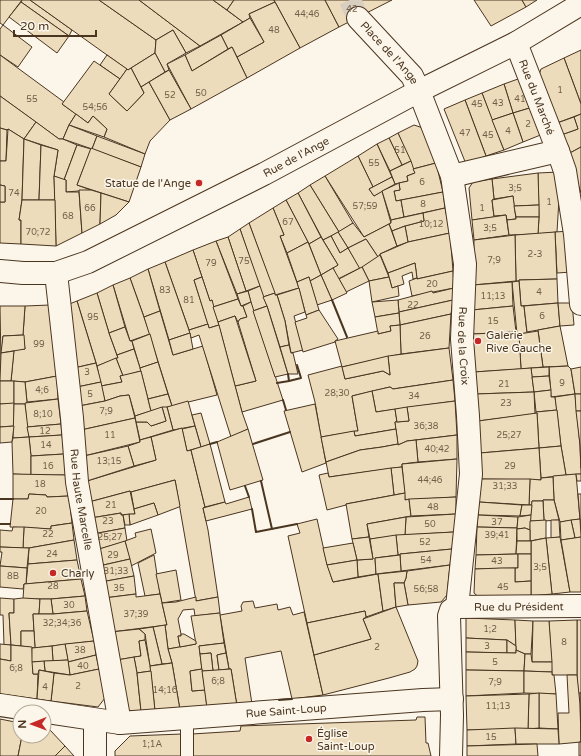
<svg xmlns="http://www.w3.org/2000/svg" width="581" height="756" font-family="'Varela Round',sans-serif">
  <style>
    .building { fill: #ecdcbc; stroke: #4a3520 }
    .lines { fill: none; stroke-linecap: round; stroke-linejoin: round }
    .street-tunnel { stroke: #d8cfc1; stroke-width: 22; stroke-dasharray: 22 11; stroke-linecap: butt }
    .lane-casing { stroke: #4a3520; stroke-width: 14 }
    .street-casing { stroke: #4a3520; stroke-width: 24 }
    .lane { stroke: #fbf6e9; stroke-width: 12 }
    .street { stroke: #fbf6e9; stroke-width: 22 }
    .wall { stroke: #4a3520; stroke-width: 2 }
    .poi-dot { fill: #c62828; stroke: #fbf6e9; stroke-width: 1.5 }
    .labels { text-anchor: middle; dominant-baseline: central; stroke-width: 3; stroke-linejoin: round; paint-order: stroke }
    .number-label { font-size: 9px; fill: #725f47 }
    .street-label { font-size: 11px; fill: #4a3520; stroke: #fbf6e9 }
    .poi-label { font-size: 11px; fill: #4a3520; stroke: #fbf6e9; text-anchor: start }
  </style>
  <rect width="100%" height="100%" fill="#fbf6e9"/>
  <g class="building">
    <path d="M0,0H22L3,25L0,23Z"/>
    <path d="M22,0H30L72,30L69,36L21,2Z"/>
    <path d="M30,0H99L156,40L155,53L128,70Z"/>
    <path d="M99,0H139L200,46L186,53L173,30L156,40Z"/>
    <path d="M139,0H213L243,22L200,46Z"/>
    <path d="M213,0H234L227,10Z"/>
    <path d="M234,0H274L275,2L249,14L250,18L243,22L227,10Z"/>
    <path d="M274,0H325L339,27L300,48Z"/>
    <path d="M325,0H392L339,27Z"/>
    <path d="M474,0H522L526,7L491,26Z"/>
    <path d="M522,0H537L526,7Z"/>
    <path d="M21,2L69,36L57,53L9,17Z"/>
    <path d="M275,2L300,48L247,78L237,57L264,42L249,14Z"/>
    <path d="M250,18L264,42L237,57L232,47L228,49L221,35Z"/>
    <path d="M3,25L32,47L18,67L0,55V29Z"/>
    <path d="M173,30L186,53L167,64L169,70L165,72L155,53L156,40Z"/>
    <path d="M221,35L228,49L192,71L185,55Z"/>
    <path d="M232,47L247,78L191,109L167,64L185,55L192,71Z"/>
    <path d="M581,50V104L564,58Z"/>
    <path d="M155,53L165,72L141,87L131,68Z"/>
    <path d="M0,55L64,102L62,104L76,114L69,125L63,139H59L0,96Z"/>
    <path d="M107,55L127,69L120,79L100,65Z"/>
    <path d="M564,58L581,104V114L557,123L539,75L541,69Z"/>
    <path d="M94,61L120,79L109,94L127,111L144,93L141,87L149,82L170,120L150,141L145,154L104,137L107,129L93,116L88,123L62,104Z"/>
    <path d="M131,68L144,93L127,111L109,94L127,69L128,70Z"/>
    <path d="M169,70L191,109L170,120L149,82Z"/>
    <path d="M518,79L524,81L533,107L513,113L504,84Z"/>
    <path d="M504,84L513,113L492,120L482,93Z"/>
    <path d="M482,93L504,150L486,156L465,100Z"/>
    <path d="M0,96L36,122L24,139L8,129L7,130L0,128Z"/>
    <path d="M465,100L486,156L466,164L444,109Z"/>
    <path d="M533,107L543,134L523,142L513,113Z"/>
    <path d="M513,113L523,142L504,150L492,120Z"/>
    <path d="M76,114L88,123L93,116L107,129L104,137L69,125Z"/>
    <path d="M581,114V147L568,154L561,135L578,129L574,117Z"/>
    <path d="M574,117L578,129L561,135L557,123Z"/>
    <path d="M36,122L59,139H63L77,145L64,180L54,176L58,150L24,139Z"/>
    <path d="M69,125L97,136L92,149L63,139Z"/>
    <path d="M414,125L423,128L436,163L413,169L398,133Z"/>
    <path d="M0,128L7,130L6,161H0Z"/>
    <path d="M8,129L24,139L22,200L19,220H21V244L0,243V202H5V186L0,185V161H6Z"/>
    <path d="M398,133L411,161L402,165L389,138Z"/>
    <path d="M97,136L145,154L141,167L92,149Z"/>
    <path d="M389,138L402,165L390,171L377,144Z"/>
    <path d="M24,139L41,145L39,200H22Z"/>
    <path d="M377,144L392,177L373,187L358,156Z"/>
    <path d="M41,145L58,150L54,176L55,200H39Z"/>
    <path d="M77,145L91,149L77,185L91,190L66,192V180H64Z"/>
    <path d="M581,147V193L568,154Z"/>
    <path d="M91,148L141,167L129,202L77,185Z"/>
    <path d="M358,156L373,187L369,189L374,196L382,191L391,223L364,237L325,176Z"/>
    <path d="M411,161L415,173L407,176L408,181L395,184L390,171Z"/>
    <path d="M436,163L443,192L396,201L394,191L400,190L399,183L408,181L407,176L415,173L413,169Z"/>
    <path d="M559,172V199L557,232L538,234L539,217L538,173Z"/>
    <path d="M538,173L539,205L514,206L513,196L494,199L492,179Z"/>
    <path d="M54,176L66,180V192H79L82,233L56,246Z"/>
    <path d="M325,176L353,223L339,232L310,185Z"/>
    <path d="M392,177L395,184L374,196L369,189Z"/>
    <path d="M492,179L494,199L492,200L494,217L472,220L469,188L473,182Z"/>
    <path d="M399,183L400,190L394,191L396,201L401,200L404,217L391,220L382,191Z"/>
    <path d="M0,185L5,186V202H0Z"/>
    <path d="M310,185L339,232L323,240L298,193Z"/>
    <path d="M79,190H91L101,193L100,224L82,233Z"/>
    <path d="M443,192L445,208L404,217L401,200Z"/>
    <path d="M101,193L129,202L116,215L100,224Z"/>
    <path d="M298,193L321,237L309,244L286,200Z"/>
    <path d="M513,196L516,219L507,220L506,215L494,216L492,200Z"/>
    <path d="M22,200H55L56,246L21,244V220H19Z"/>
    <path d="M286,200L308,242L287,253L280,236L284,235L273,208Z"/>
    <path d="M539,205V217H516L514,206Z"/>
    <path d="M273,208L284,235L280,236L299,288L275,295L249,223Z"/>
    <path d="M445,208L450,233L408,242L405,226L424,221L423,213Z"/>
    <path d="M423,213L424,221L405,226L392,231L389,224L391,223V220Z"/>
    <path d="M506,215L509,235L474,240L472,220Z"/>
    <path d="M516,217H539L538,234L509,235L507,220L516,219Z"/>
    <path d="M249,223L275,293L263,297L240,229Z"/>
    <path d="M353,223L364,237L389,224L397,246L380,254V255L378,257L366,239L348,248L338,232Z"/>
    <path d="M405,226L408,242L397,246L392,231Z"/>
    <path d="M240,229L260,286L246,291L228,237Z"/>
    <path d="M570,231L572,272L557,273L555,232Z"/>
    <path d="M338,232L348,248L340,253L331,236Z"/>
    <path d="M555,232L557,279L519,280V281H516L515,235Z"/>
    <path d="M450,233L453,271L417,279L415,263L388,273L380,254L408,242Z"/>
    <path d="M515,235L516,281L473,285L474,240Z"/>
    <path d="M331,236L340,253L348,248L360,268L338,279L333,268L338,265L323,240Z"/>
    <path d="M228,237L246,291L237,294L216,241Z"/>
    <path d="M321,237L338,265L321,275L309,244Z"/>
    <path d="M366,239L378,257L360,269L348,248Z"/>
    <path d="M216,241L238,299L213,307L212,300L210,301L193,250Z"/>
    <path d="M308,242L321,275L310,281L309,277L297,282L287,253Z"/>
    <path d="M193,250L202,277L194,280L208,324L189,330L165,262Z"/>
    <path d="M380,255L389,277L369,281L362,267Z"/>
    <path d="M165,262L190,333L169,340L148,269Z"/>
    <path d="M415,263L417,278L413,279L412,272L402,276L404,284L392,288L388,273Z"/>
    <path d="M362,267L369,281L346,292L339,279Z"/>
    <path d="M333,268L347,293L332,300L321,275Z"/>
    <path d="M148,269L160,311L144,317L130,278Z"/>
    <path d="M453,271L454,288L412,296L409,281L417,278V279Z"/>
    <path d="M321,275L332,300L317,305L310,281Z"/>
    <path d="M202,277L210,301L212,300L219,325L209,328L194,280Z"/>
    <path d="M309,277L319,310L306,315L297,282Z"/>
    <path d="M389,277L392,288L398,286L399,296L372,302L369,281Z"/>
    <path d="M130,278L150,334L130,341L113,285Z"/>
    <path d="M557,279L558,303L521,306L519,280Z"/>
    <path d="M519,281L521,306H524L527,333L517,334L512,282Z"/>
    <path d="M512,282L513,306L472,310L473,285Z"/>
    <path d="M113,285L125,327L109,333L97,293Z"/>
    <path d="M260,286L267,306L253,311L248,291Z"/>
    <path d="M299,288L305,312L294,316L303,350L291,353L285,321L277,295Z"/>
    <path d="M454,288L453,300L399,312L398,300L432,291L433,293Z"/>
    <path d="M248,291L251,302L241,306L237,294Z"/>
    <path d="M97,293L109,333L118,358L97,366L77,301Z"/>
    <path d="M275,293V295H277L285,321L289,345L280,347L267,306L263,297Z"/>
    <path d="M238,299L241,306H243L247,317L240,319L238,322L235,316L218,322L213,307Z"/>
    <path d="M398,300L399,313L375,317L372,302Z"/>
    <path d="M453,300L451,314L400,325L399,312Z"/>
    <path d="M77,301L96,363L74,368L67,305Z"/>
    <path d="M251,302L283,400L242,412L235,386L256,381L238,322L240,319L247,317L243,306Z"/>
    <path d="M558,303L560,326L527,332L524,306Z"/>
    <path d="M558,303H572L574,325L560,326Z"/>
    <path d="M50,305L57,376L25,382L11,381L14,349H25L23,335L25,306Z"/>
    <path d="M0,306H25L23,335L3,336L1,365Z"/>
    <path d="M267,306L288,374L275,377L253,311Z"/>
    <path d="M513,306L516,332L472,334V310Z"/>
    <path d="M319,310L338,339L335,341V342L303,352L295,322L307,318L306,315Z"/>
    <path d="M160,311L173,355L203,346L217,395L172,406L144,317Z"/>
    <path d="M399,313L400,325L390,326L391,331L378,334L375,317Z"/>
    <path d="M451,314L449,348L401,354L400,325Z"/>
    <path d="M235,316L256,381L235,386L218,322Z"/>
    <path d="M208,324L209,328L219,325L242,412L248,429L231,437L199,335L191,338L189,330Z"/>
    <path d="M400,325L401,354L342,367L335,341L378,331V334L391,331L390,326Z"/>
    <path d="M560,326L568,366L543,367L538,330Z"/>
    <path d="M125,327L130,341H132L134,349L117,355L109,333Z"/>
    <path d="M538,331L543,367L521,369L519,334Z"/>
    <path d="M516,332L517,334H519L521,369L474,372L472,334Z"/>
    <path d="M190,333L193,349L173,355L169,340Z"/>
    <path d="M150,334L158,362L140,368L132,341Z"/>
    <path d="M24,335L25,349L1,353L3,336Z"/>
    <path d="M289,345L291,353H293L298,374H288L280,347Z"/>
    <path d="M449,348L453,380L393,389L390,387L352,396L358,431L321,437L315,402L308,375L342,366L345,379L383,371L390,375L388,356Z"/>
    <path d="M134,349L141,371L123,376L116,358H118L117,355Z"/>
    <path d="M14,351L11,381H0L1,353Z"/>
    <path d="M388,356L390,375L383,371L345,379L342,367Z"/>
    <path d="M116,358L123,376H120L122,382L101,386L97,366Z"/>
    <path d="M158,362L168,394L148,399L140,368Z"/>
    <path d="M96,363L101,382L77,387L74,368Z"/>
    <path d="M568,366L571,369L575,394L551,397L549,367Z"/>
    <path d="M549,367V376L532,377L531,368Z"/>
    <path d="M581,367V394H575L571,369Z"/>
    <path d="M531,368L534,392L476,394L474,372Z"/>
    <path d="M141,371L151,411L135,416L129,395L120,396L105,401L101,386L122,382L120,376Z"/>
    <path d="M57,376L58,399L27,402L25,382Z"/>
    <path d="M549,376L551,390L534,392L532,377Z"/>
    <path d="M453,380L455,401L376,412L372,391L390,387L393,389Z"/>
    <rect x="0" y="381" width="14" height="23"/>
    <path d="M14,381L25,382L27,402L25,404H14Z"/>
    <path d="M101,382L105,401L79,406L77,387Z"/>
    <path d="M551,390V397H555L557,410L536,412L534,392Z"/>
    <path d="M372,391L376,412L395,409L397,422H395L396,429L355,436L354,431H358L352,396Z"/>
    <path d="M534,392L535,414L478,421L476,394Z"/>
    <path d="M168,394L172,406L151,411L148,399Z"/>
    <path d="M575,394L580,445L581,474L566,475L561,446L555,397Z"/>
    <path d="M575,394H581V411H576Z"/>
    <path d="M129,395L135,418L81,430L79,406L105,401L120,396Z"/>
    <path d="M58,399L61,424L27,427L25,403Z"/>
    <path d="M188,401L195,426L173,430L167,407Z"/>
    <path d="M455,401L457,435L407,441L398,445L395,422L409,421L407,407Z"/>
    <path d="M14,403V426L0,427V404Z"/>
    <path d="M14,404H25L29,437L13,438Z"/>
    <path d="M315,404L326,463L302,472L284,411Z"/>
    <path d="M162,407H167L173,430L140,440L136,422H147L151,426L166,421Z"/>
    <path d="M162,407L166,421L151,426L147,422H136L135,416Z"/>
    <path d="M407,407L409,421L397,422L395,409Z"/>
    <path d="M557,410L561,446L539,448L537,413L535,414L536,412Z"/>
    <path d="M576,411H581V468L580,445Z"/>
    <path d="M201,413L210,444L201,447L192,415Z"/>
    <path d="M537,413L539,448L480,453L478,421Z"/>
    <path d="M135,418L140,442L84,456L81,430Z"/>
    <path d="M61,424L62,435L29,437L27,427Z"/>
    <path d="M14,426L12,442L0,443V427Z"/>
    <path d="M195,426L201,447L187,451L182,429Z"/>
    <path d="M182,428L187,451L191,450L205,507L203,508L208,530L218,597L196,601L175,480L131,492L130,491L89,502L87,481L156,460L151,437Z"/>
    <path d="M248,429L263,480L230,490L217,442Z"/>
    <path d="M396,429L398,444L382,447L360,450L326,462L321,437L354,431L355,436Z"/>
    <path d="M62,435L64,454L31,456L29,437Z"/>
    <path d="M457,435V459L418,462L416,440Z"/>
    <path d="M29,437L31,456V475L13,474L12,442L13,438Z"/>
    <path d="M151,437L156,460L134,466L128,446L140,442V440Z"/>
    <path d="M416,440L418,462L402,464V467L329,477L326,462L360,450L382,447L398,444V445L407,441Z"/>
    <path d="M210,444L225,502L205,507L191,450Z"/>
    <path d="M128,446L134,466L87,481L84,456Z"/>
    <path d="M561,446L566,475L541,478L539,448Z"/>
    <path d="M539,448L541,480L480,479V453Z"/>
    <path d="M64,454L66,475H31V456Z"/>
    <path d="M457,459L456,497L405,500L402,464Z"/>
    <path d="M402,467L405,493L394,495L391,468Z"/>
    <path d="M391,468L394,495L346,504V505L327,510L319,475L328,473L329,477Z"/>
    <path d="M13,474L66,475L69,496L47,497L46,495L29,494L28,499H13Z"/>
    <path d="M576,474L580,519L560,522L554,500L553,476Z"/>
    <path d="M576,474H581V481H577Z"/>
    <path d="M553,477L554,500H543V501H532V505H529L530,479L541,480V478Z"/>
    <path d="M480,479H530L529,505L479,502Z"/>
    <path d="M175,480L180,506L179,507L158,515L154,503L134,509L131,492Z"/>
    <path d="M130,491L135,514L121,515V513L91,518L89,502Z"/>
    <path d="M405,493V500L409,499L411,516L367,524L369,537L352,539L346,504Z"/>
    <path d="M29,494L46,495L47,497L69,496L72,523L51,526V529L10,527L13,499H28Z"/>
    <path d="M578,494H581V527L580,519Z"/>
    <path d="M249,497L252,509L206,521L203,508L225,502L226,504Z"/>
    <path d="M456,497V514L411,516L409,499Z"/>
    <path d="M543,500H554L559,520L544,521Z"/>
    <path d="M532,501H543L544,521H530Z"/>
    <path d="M479,502L522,505L520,516L478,515Z"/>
    <path d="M154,503L158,515L130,525L129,514H135L134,509Z"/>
    <path d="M522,505H532L531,515L520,516Z"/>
    <path d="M121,513V515H123L125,528L93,534L91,518Z"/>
    <path d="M129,514L130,525H125L123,515Z"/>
    <path d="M456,514L454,532L405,535L406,517Z"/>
    <path d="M478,515L518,517L517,528L477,527Z"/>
    <path d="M531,515L530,530L525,528L517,529L518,517Z"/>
    <path d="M406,517L405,535L370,539L367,524Z"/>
    <path d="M317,519L327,564L333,582L378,574L383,611L366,617L365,611L307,623L288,536L300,533L297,524Z"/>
    <path d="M580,519L581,537L575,538L571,520Z"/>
    <path d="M546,520V538L530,541V521Z"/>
    <path d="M551,520H559L560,537L551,538Z"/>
    <path d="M571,520L575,538L561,540L560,522Z"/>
    <path d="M72,523L74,540L29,548H23L24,527L51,529V526Z"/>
    <path d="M13,527H24L23,548L0,547V530L12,531Z"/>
    <path d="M477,527L517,528L516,554L476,555Z"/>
    <path d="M125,528L127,541L96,550L93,534Z"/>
    <path d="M525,528L530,530V541H517V529Z"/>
    <path d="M151,529L156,553L131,566L125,541L136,537L135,533Z"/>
    <path d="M454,532L452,549L400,554V555H398L396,535Z"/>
    <path d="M396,535L398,555L375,558L376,574L358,577L357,560L373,559L370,539Z"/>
    <path d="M369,537L373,559L357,560L352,539Z"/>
    <path d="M560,537L570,592L552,594L546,538Z"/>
    <path d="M581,537V592H570L561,540Z"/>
    <path d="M546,538L552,594L531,596V541Z"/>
    <path d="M74,540L77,560L28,564L29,548Z"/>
    <path d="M125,541L130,559L99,566L96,550Z"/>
    <path d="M517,541H531V554H516Z"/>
    <path d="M353,543L357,560L327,565L323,548Z"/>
    <path d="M0,547L29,548L27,568L0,566L2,552H0Z"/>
    <path d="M452,549L450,565L401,571L400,554Z"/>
    <path d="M518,554V568L475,569L476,555Z"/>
    <path d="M518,554H531V581L515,582V568H518Z"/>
    <path d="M154,555L160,594L145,596L138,563Z"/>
    <path d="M400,555L401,571L376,574L375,558Z"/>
    <path d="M130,559L134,576L101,582L99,566Z"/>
    <path d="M77,560L81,579L26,584L28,564Z"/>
    <path d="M357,560L358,577L333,582L327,565Z"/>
    <path d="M450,565L447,595L441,602L408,605L404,583L406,578L407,571Z"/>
    <path d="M0,566L27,568L26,584H24L23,589L0,587Z"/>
    <path d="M501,568H515V582L531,581V596L481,599L474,593L475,569Z"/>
    <path d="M176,570L181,600L162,603L156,574Z"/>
    <path d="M407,571L406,578L404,583H394L396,607L383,611L378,574Z"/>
    <path d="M134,576L136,594L104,598L101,582Z"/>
    <path d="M81,579L85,596L51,599H23L24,584Z"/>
    <path d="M394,583H404L408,605L396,607Z"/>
    <path d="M136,594V597L160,594L167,625L111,632L104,598Z"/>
    <path d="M85,596L87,611L53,614L51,599Z"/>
    <path d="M196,597V601L218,597L220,613L195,616L194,609L183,610L178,619L181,634V636H178L180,647L168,649L165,625H167L162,603L176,602Z"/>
    <path d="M0,598L14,599V613H9L11,645H4L3,615H0Z"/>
    <path d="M23,598L40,599L39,614H33L34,631H21V646L11,645L9,613H14V599Z"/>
    <path d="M40,599H51L53,614H39Z"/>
    <path d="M253,601L255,608L277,604L278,610L290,607L293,615L304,612L323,695L292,699L281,651L245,658L252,704L237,706L231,669H229L220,615L242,611L241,606L243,602Z"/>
    <path d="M396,607L418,661L417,666L415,669L410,672L389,678L323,695L314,655L371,639L363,619Z"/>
    <path d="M87,611L94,641L35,648L33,614H53Z"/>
    <path d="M365,611L366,617L363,619L371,639L314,655L307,623Z"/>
    <path d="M220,613V615L224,643L199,646L202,669L190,671L192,691L205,690L207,708L180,710L172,663L168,649L196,644L191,616Z"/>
    <path d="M466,618L515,620L516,646L507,640L466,638Z"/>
    <path d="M515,620L533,621L531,654H525L516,650Z"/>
    <path d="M577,620H581V693H578L577,675Z"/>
    <path d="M577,620V675H552L549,621Z"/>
    <path d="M533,621H549L552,662H532Z"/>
    <path d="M165,625L168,649L172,663L162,664L153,627Z"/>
    <path d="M153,627L162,664L150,666L145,634L139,629Z"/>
    <path d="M139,629L145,634V640L139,641L141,656L117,660L111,632Z"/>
    <path d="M21,631H34L35,648L21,646Z"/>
    <path d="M181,634H184L196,641V644L180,647L178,636H181Z"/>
    <path d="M466,638L507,640V653L466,652Z"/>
    <path d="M145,640L151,671L137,673L134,657L141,656L139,641Z"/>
    <path d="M507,640L516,646V653H507Z"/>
    <path d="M94,641L96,655L68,662L65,644Z"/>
    <path d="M224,643L226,653L217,655L219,670L213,671L211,653L200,654L199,646Z"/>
    <path d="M0,644L11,645V661L0,659Z"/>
    <path d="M65,644L68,660L53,661L52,646Z"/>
    <path d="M11,645L32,647L33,674H38L37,699L0,694V659L11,661Z"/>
    <path d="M52,646L53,661L32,662V648Z"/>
    <path d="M516,650L525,654L524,671L466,670V652L516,653Z"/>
    <path d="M211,653L213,671H202L200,654Z"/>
    <path d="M226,653L229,669L219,670L217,655Z"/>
    <path d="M525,654H531L532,662H552V672L524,671Z"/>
    <path d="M96,655L99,669L70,675L68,662Z"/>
    <path d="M134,657L137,673L141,711H129L125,707L117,660Z"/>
    <path d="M68,660L70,675L45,671L44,661Z"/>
    <path d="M44,661L45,671L39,670L38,674H33L32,662Z"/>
    <path d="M172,663L180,710L155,711L150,666Z"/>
    <path d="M99,669L105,698L98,707L51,701L54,673L70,675Z"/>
    <path d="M202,669L205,690L192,691L190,671Z"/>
    <path d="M231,669L237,706L207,708L202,671Z"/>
    <path d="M39,670L54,673L51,701L37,699Z"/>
    <path d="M466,670L524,671V693L466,696Z"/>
    <path d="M151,671L155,711H141L137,673Z"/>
    <path d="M524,671L552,672V675H554L556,694L524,693Z"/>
    <path d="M567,675H577L580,704L581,742L559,744L558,713H569Z"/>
    <path d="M539,693L556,694L558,729L539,728Z"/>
    <path d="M539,693V728L528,729L529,694Z"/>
    <path d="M580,693H581V756H579V742H581Z"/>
    <path d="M529,694L528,729L467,730L466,696Z"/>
    <path d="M417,717H425L426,743H428L431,756H192V734L240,731L241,726L416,720Z"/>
    <path d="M0,719L20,723V736H22L18,756H0Z"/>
    <path d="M515,728L516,744L467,746V730Z"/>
    <path d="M515,728L558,729L559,744H516Z"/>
    <path d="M44,729L50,730L65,746L55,756H18L22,736H44Z"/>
    <path d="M182,734V756H115V751L130,736Z"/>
    <path d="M537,744L538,756H467V746Z"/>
    <path d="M65,746L74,756H55Z"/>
  </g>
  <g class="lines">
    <path class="street-tunnel" d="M350,0L358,18"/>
    <defs>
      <path id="lane" d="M187,718V756"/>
      <g id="street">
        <path id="s1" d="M358,18L412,76L419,91L452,176L465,264L462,339L468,416L471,474L457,607"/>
        <path id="s2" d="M516,43L558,151L565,171L575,234L581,304"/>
        <path d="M452,176L558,151"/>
        <path id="s3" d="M0,271L23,273H56L88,262L264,174L419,91L516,43L581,4"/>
        <path id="s4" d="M56,273L72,418L77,482L120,723"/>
        <path id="s5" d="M0,705L120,723L423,700L452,699"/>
        <path d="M95,720V756"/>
        <path id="s6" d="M451,756L452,715L449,616L451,610L457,607L581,606"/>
      </g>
    </defs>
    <use href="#lane" class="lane-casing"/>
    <use href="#street" class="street-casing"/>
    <use href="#lane" class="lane"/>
    <use href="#street" class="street"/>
    <g class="wall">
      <path d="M332,300L347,337"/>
      <path d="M289,381L301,378L297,365"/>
      <path d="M277,383L289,381L288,374"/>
      <path d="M283,400L286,410"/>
      <path d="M210,444L217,442"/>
      <path d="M253,444L290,432"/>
      <path d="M261,481L272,529"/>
      <path d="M245,486L249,497"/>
      <path d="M0,499H13"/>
      <path d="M252,509L256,532L297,524"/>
      <path d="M0,524H10"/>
      <path d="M279,700L292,699"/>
    </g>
  </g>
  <g class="poi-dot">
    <circle cx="199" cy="183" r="4"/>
    <circle cx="478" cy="341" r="4"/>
    <circle cx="53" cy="573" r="4"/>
    <circle cx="309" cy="739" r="4"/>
  </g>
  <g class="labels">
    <g class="number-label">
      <text x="352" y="9">42</text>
      <text x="307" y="14">44;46</text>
      <text x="274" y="30">48</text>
      <text x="560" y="90">1</text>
      <text x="201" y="93">50</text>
      <text x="170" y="95">52</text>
      <text x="32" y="99">55</text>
      <text x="520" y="99">41</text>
      <text x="498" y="103">43</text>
      <text x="477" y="104">45</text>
      <text x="95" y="107">54;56</text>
      <text x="528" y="124">2</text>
      <text x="508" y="131">4</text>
      <text x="465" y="133">47</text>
      <text x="488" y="135">45</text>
      <text x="400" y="150">51</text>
      <text x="374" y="163">55</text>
      <text x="422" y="182">6</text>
      <text x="515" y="188">3;5</text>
      <text x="14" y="193">74</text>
      <text x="549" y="202">1</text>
      <text x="423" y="204">8</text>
      <text x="365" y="206">57;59</text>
      <text x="90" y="208">66</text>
      <text x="482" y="208">1</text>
      <text x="68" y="216">68</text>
      <text x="288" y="222">67</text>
      <text x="431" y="224">10;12</text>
      <text x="490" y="228">3;5</text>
      <text x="38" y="232">70;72</text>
      <text x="535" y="254">2-3</text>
      <text x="494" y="260">7;9</text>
      <text x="244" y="261">75</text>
      <text x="211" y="263">79</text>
      <text x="432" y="284">20</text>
      <text x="165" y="290">83</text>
      <text x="539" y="292">4</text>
      <text x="493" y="296">11;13</text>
      <text x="189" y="300">81</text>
      <text x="413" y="305">22</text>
      <text x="542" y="316">6</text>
      <text x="93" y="317">95</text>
      <text x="493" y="321">15</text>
      <text x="425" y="336">26</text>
      <text x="39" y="344">99</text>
      <text x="87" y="372">3</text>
      <text x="562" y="383">9</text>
      <text x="504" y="384">21</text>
      <text x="42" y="390">4;6</text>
      <text x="337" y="393">28;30</text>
      <text x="90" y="394">5</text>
      <text x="414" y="396">34</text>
      <text x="506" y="403">23</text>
      <text x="106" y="411">7;9</text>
      <text x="43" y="414">8;10</text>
      <text x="426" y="426">36;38</text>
      <text x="45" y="431">12</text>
      <text x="110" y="435">11</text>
      <text x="509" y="435">25;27</text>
      <text x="46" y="445">14</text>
      <text x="437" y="449">40;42</text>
      <text x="109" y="461">13;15</text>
      <text x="48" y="466">16</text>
      <text x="510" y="466">29</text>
      <text x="430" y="480">44;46</text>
      <text x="40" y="484">18</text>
      <text x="505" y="486">31;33</text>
      <text x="111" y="505">21</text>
      <text x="433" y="507">48</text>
      <text x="41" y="511">20</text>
      <text x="108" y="521">23</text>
      <text x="497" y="522">37</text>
      <text x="430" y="524">50</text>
      <text x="48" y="534">22</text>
      <text x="497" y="535">39;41</text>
      <text x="110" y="537">25;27</text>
      <text x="425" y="542">52</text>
      <text x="52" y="554">24</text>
      <text x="113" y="555">29</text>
      <text x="426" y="560">54</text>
      <text x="497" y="561">43</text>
      <text x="540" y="567">3;5</text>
      <text x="116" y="571">31;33</text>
      <text x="13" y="576">8B</text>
      <text x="53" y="586">28</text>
      <text x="503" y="587">45</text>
      <text x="119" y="588">35</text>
      <text x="426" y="589">56;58</text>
      <text x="69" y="605">30</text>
      <text x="136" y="614">37;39</text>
      <text x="62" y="623">32;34;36</text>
      <text x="490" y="629">1;2</text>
      <text x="564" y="642">8</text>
      <text x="487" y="646">3</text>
      <text x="377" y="647">2</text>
      <text x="80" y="650">38</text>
      <text x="495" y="662">5</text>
      <text x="83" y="666">40</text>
      <text x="16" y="668">6;8</text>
      <text x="218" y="681">6;8</text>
      <text x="495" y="682">7;9</text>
      <text x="78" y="686">2</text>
      <text x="45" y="687">4</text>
      <text x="165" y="690">14;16</text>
      <text x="498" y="706">11;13</text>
      <text x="491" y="737">15</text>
      <text x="152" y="744">1;1A</text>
    </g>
    <g class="street-label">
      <text stroke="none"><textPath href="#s1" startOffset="47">Place de l'Ange</textPath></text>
      <text stroke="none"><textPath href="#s2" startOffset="58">Rue du Marché</textPath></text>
      <text stroke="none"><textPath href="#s3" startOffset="323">Rue de l'Ange</textPath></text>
      <text stroke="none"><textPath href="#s1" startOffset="358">Rue de la Croix</textPath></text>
      <text stroke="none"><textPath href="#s4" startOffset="228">Rue Haute Marcelle</textPath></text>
      <text stroke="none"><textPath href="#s6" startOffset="215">Rue du Président</textPath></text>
      <text stroke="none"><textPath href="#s5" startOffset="288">Rue Saint-Loup</textPath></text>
    </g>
    <g class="poi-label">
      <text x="191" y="183" text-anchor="end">Statue de l'Ange</text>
      <text x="486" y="335">Galerie<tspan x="486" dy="13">Rive Gauche</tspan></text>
      <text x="61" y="573">Charly</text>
      <text x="317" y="733">Église<tspan x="317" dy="13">Saint-Loup</tspan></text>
    </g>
  </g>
  <g transform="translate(32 724) rotate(269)"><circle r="19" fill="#fbf6e9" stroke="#b4a999"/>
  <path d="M0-3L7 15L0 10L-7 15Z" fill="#c62828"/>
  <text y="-6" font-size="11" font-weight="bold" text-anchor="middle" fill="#4a3520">N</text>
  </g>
  <path d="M14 30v6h82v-6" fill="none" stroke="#4a3520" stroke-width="2"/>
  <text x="20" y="30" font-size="12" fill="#4a3520" stroke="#fbf6e9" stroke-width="3" paint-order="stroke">20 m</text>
</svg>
